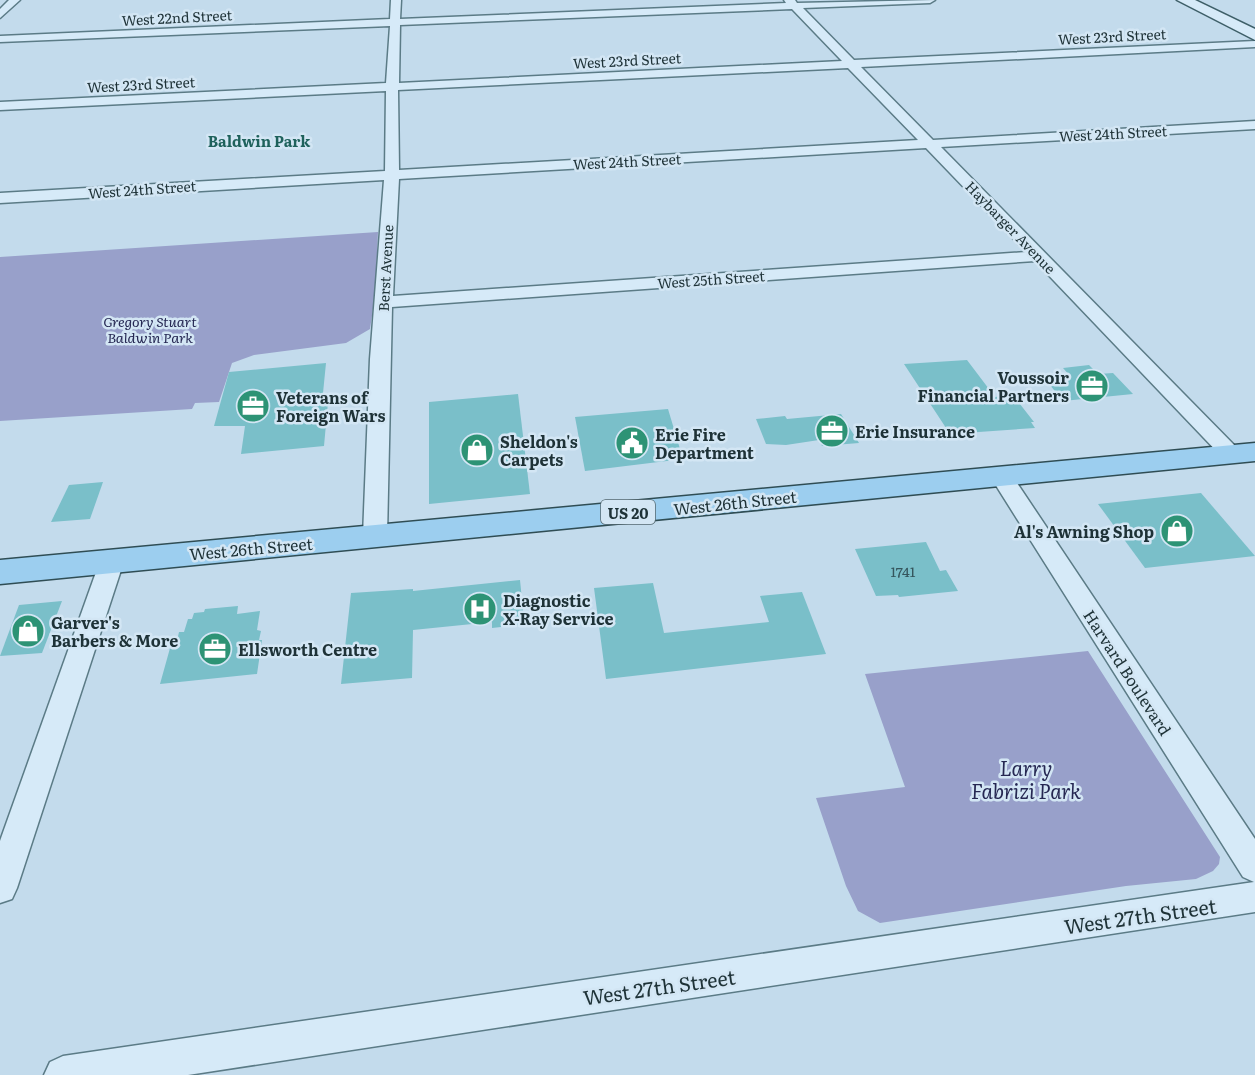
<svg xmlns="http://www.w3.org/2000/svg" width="1255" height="1075" font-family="Literata,serif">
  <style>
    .green { fill: #98a0ca }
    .building { fill: #7abfc9 }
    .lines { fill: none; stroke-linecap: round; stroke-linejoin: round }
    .street-casing { stroke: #5b7b86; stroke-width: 3 }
    .secondary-casing { stroke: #3e5f68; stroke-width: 3 }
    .primary-casing { stroke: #2f4d54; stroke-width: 3 }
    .street { fill: #d6eaf8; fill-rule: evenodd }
    .secondary { fill: #d6eaf8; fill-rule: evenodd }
    .primary { fill: #9cceef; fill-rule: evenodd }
    .labels { text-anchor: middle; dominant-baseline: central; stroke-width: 5; stroke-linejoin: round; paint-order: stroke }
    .far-street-label { font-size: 14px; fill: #1e3237; stroke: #d3e6f4 }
    .far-park-label { font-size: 14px; font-style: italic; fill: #252752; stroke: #d3e6f4 }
    .number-label { font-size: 14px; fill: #35555c }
    .far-neighbourhood-label { font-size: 15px; font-weight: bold; fill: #1f625c; stroke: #d3e6f4 }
    .shield { fill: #d3e6f4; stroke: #546870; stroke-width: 1.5 }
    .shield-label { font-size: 15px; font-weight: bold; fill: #1e3237 }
    .poi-label { font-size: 16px; font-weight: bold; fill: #1e3237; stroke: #d3e6f4; text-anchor: start }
    .street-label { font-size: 16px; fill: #1e3237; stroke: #d3e6f4 }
    .near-park-label { font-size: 20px; font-style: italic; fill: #252752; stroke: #d3e6f4 }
    .near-street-label { font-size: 20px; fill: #1e3237; stroke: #d3e6f4 }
  </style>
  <rect width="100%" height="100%" fill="#c3dbec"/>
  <g class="green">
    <path d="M378,232L375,295L370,329L346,343L254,355L232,363L219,402L195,403L192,409L0,421V257Z"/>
    <path d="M1088,651L1220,857L1219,864L1213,871L1196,879L1126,886L880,923L858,911L846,886L816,798L905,787L865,674Z"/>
  </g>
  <g class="building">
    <path d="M967,360L995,397L1004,396L1008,400L1016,399L1034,422H1031L1035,428L950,434L904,364Z"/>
    <path d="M326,363L322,403L328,402L324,446L241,454L245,426H214L229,372Z"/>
    <path d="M1089,365L1098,374L1113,373L1133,394L1063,401L1045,379L1070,376L1063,368Z"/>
    <path d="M518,394L530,494L429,504V402Z"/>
    <path d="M668,409L683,459L585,471L575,417Z"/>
    <path d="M841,414L859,443L822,446L819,440L786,445L766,444L756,419L785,416L787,419Z"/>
    <path d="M103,482L90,519L51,522L69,485Z"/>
    <path d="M1201,493L1255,556L1145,568L1098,504Z"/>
    <path d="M926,542L940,571L946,570L958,591L899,597L898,595L876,596L855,549Z"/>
    <path d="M520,580L524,620H520V625L492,628V622L413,630L412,678L341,684L351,593L413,589V591Z"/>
    <path d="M653,583L664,633L769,622L760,596L802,592L826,654L606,679L594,588Z"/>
    <path d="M62,601L42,653L0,656L19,605Z"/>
    <path d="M238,606L237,614L260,611L257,630L261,631L259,640H262L257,674L160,684L172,641H177L179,632H184L188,619H192L194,613L204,612L205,609Z"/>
  </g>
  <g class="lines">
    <defs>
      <g id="street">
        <path d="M9,0H20L0,18V9Z"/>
        <path d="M391,0H401L400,19L786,3L784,0H795L797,3L935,0L930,3L803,8L854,60L1255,41V47L861,67L933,140L1255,121V129L941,147L1243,454L1240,459L1232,461L1224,459L1035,261L392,307L387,536L383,542L375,544L367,542L363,536L370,359L384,180L0,203V193L385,171L386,91L0,110V102L386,83L390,26L0,42V36L390,19ZM792,9L842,61L399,83L400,25ZM848,68L918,140L399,170L398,90ZM926,148L1026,252L393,296L399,179Z"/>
        <path d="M1001,469L1009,471L1255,839V912L188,1075H44L50,1062L63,1056L1254,882L1243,877L990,476L993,471Z"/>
        <path d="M112,553L121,555L124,561L17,888L12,899L0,903V841L100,561L103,555Z"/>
      </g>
      <path id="secondary" d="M1177,0H1195L1255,29V40Z"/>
      <path id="primary" d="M1255,443V461L0,584V560Z"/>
    </defs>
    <use href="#street" class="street-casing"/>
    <use href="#secondary" class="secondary-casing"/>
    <use href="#primary" class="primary-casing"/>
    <use href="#street" class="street"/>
    <use href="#secondary" class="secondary"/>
    <use href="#primary" class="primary"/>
  </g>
  <defs>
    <symbol id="office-disc" viewBox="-11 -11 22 22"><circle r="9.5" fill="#2d9375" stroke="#d3e6f4"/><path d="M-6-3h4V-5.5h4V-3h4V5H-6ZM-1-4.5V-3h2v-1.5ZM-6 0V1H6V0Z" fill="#fff"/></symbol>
    <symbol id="civic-disc" viewBox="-11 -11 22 22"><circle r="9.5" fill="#2d9375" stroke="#d3e6f4"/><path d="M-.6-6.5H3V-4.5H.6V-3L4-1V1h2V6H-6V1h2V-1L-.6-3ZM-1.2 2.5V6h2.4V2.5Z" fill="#fff"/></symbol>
    <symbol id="shop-disc" viewBox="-11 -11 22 22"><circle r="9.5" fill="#2d9375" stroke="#d3e6f4"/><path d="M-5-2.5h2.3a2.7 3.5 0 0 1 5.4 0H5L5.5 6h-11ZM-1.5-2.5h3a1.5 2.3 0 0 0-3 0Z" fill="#fff"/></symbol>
    <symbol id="hospital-disc" viewBox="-11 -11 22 22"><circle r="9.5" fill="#2d9375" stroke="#d3e6f4"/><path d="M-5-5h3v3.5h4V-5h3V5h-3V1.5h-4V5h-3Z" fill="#fff"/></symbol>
  </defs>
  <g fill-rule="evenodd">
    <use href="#office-disc" x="1073" y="367" width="38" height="38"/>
    <use href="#office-disc" x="234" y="387" width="38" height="38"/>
    <use href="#office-disc" x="813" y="412" width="38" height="38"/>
    <use href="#civic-disc" x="613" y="424" width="38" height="38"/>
    <use href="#shop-disc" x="458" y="431" width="38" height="38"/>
    <use href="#shop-disc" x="1158" y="512" width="38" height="38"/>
    <use href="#hospital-disc" x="461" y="590" width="38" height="38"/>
    <use href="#shop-disc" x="9" y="612" width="38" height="38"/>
    <use href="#office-disc" x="196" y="630" width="38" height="38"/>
  </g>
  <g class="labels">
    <g class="far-street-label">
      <text transform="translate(177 17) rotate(-3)">West 22nd Street</text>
      <text transform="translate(1112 36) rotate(-3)">West 23rd Street</text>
      <text transform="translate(627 60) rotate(-3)">West 23rd Street</text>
      <text transform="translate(141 84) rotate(-3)">West 23rd Street</text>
      <text transform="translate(1113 133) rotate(-3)">West 24th Street</text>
      <text transform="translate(627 161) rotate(-3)">West 24th Street</text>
      <text transform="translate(142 189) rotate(-4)">West 24th Street</text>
      <text transform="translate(1011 227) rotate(46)">Haybarger Avenue</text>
      <text transform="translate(385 268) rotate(-87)">Berst Avenue</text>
      <text transform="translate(711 279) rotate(-4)">West 25th Street</text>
    </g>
    <g class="far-park-label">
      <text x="150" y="321">Gregory Stuart<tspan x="150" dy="16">Baldwin Park</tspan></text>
    </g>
    <g class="number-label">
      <text x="903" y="571">1741</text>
    </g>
    <g class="far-neighbourhood-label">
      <text x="259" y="140">Baldwin Park</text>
    </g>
    <rect class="shield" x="601" y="500" width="54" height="24" rx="4.5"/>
    <g class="shield-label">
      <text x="628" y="512">US 20</text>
    </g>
    <g class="poi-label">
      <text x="1069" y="377" text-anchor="end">Voussoir<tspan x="1069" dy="18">Financial Partners</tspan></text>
      <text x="276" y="397">Veterans of<tspan x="276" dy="18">Foreign Wars</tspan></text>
      <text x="855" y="431">Erie Insurance</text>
      <text x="655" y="434">Erie Fire<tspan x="655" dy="18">Department</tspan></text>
      <text x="500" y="441">Sheldon's<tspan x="500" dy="18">Carpets</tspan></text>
      <text x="1154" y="531" text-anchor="end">Al's Awning Shop</text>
      <text x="503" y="600">Diagnostic<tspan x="503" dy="18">X-Ray Service</tspan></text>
      <text x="51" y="622">Garver's<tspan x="51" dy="18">Barbers &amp; More</tspan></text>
      <text x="238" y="649">Ellsworth Centre</text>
    </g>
    <g class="street-label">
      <text transform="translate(735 502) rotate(-6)">West 26th Street</text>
      <text transform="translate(251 548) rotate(-5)">West 26th Street</text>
      <text transform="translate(1128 672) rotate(57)">Harvard Boulevard</text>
    </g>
    <g class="near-park-label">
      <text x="1026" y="767">Larry<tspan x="1026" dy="23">Fabrizi Park</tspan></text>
    </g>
    <g class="near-street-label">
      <text transform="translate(1140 915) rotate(-8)">West 27th Street</text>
      <text transform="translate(659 986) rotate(-8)">West 27th Street</text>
    </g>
  </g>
</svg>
